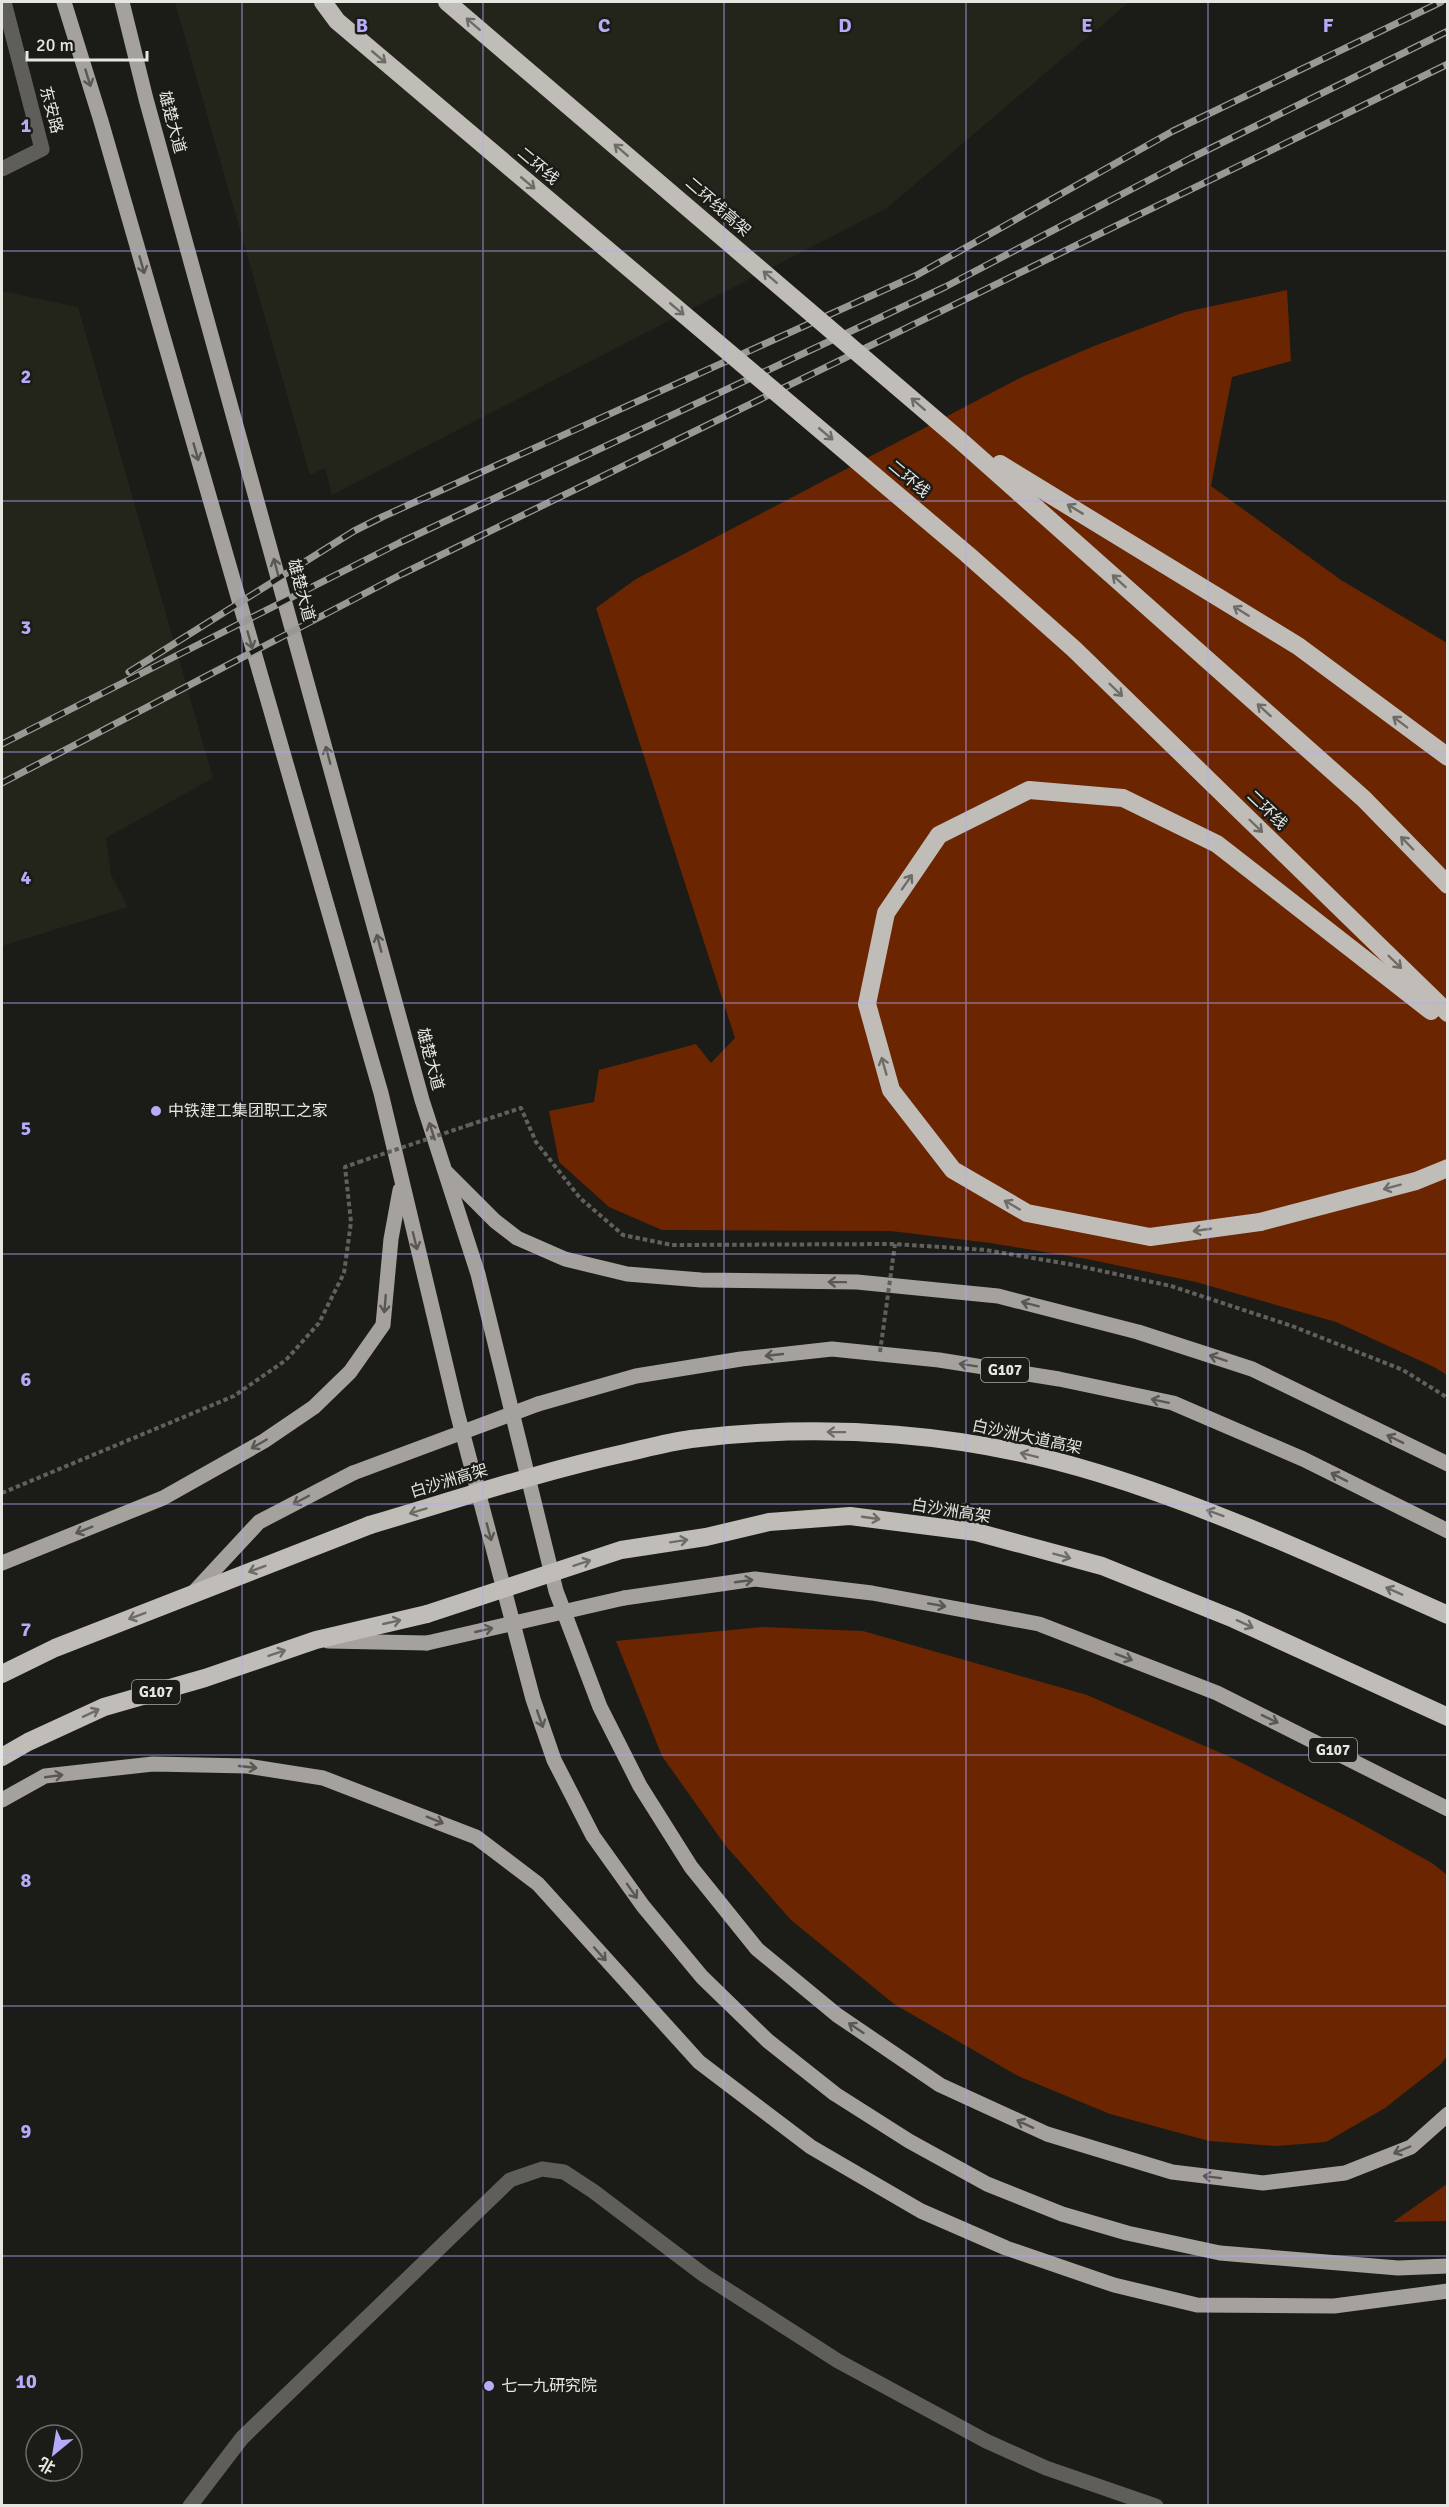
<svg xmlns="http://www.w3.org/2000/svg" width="1449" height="2507" font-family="Signika,'Noto Sans SC',sans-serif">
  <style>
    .built { fill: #23241a }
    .green { fill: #6b2500 }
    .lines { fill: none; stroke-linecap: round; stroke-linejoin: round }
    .path { stroke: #60615c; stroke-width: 4; stroke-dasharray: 4.5 3; stroke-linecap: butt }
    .minor { stroke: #5f5e5b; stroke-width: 15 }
    .major { stroke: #a5a19d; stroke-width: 15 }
    .highway { stroke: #c0bcb7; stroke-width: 18 }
    .rail-casing { stroke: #989994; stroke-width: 7 }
    .rail { stroke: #1b1c17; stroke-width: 4.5; stroke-dasharray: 14; stroke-linecap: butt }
    .path-bridge { stroke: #60615c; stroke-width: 4; stroke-dasharray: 4.5 3; stroke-linecap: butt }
    .major-bridge { stroke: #a5a19d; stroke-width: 15 }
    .highway-bridge { stroke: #c0bcb7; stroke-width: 18 }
    .oneway { stroke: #6e6c67 }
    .oneway2 { stroke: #595853 }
    .grid { fill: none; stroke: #b4acf9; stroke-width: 1.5; stroke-opacity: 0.55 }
    .poi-dot { fill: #b4acf9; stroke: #1b1c17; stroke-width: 2 }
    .labels { text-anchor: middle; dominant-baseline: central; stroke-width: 5; stroke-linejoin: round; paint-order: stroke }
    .shield { fill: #1b1c17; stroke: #a8a9a5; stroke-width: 1.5 }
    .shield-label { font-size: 15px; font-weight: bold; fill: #e5e6e2 }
    .street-label { font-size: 16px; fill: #e5e6e2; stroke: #1b1c17 }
    .poi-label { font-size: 16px; fill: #e5e6e2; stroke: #1b1c17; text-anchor: start }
    .grid-label { font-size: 20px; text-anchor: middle; font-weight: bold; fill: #b4acf9; stroke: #1b1c17; stroke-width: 5; stroke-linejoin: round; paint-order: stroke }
  </style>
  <rect width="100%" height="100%" fill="#1b1c17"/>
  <g class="built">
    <path d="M175,2H1129L887,208L332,495L325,468L310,475Z"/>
    <path d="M2,291L78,307L213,778L106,838L111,875L128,907L2,946Z"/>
  </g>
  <g class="green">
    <path d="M1287,290L1291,361L1232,377L1211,486L1341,580L1447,643V1375L1434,1367L1336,1322L1196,1282L1087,1259L990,1243L891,1231L662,1230L609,1207L559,1162L549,1111L594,1102L599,1070L696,1044L711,1063L735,1038L596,608L636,579L1022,377L1094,346L1185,312Z"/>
    <path d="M762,1627L863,1631L1087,1695L1230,1757L1356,1821L1432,1863L1447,1875V2056L1441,2064L1385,2108L1326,2142L1277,2146L1209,2141L1110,2114L1018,2076L894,2004L791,1920L725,1845L662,1756L616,1641Z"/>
    <path d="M1447,2184V2221L1393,2222Z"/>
  </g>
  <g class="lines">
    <g class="path">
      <path d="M469,1125L521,1108L536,1142L580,1198L623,1235L672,1245L895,1244L986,1250L1074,1265L1171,1286L1292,1326L1403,1370L1448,1398"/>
      <path d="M2,1493L234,1396L286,1360L319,1323L344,1273L351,1222L345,1167L359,1162"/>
    </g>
    <g class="minor">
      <path d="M2,169L42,149L4,2"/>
      <path d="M190,2506L242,2438L510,2180L542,2169L564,2172L593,2191L704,2275L838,2361L986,2441L1046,2468L1156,2506"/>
    </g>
    <g class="major">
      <path d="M64,2L101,121L381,1093L457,1412L533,1699L554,1760L593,1836L643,1906L702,1977L768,2041L835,2094L909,2141L987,2184L1062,2214L1127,2233L1220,2253L1398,2268L1448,2266"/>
      <path d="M122,2L146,99L422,1100L478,1274L556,1591L600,1707L640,1786L691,1867L757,1949L837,2015L940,2085L1047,2134L1172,2172L1263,2183L1345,2173L1411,2147L1448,2114"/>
      <path d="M447,1173L495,1221L517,1238L565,1259L627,1274L701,1280L857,1282L998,1296L1138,1332L1252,1369L1448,1464"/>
      <path d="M538,1404L636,1376L741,1359L832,1349L939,1360L1059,1379L1173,1403L1303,1459L1448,1531"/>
      <path d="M2,1563L163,1498L264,1441L314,1407L350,1372L383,1325L391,1239L400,1190"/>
      <path d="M192,1594L259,1522L353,1473"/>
      <path d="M624,1598L755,1579L872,1593L1039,1624L1217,1693L1448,1809"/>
      <path d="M328,1641L427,1643"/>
      <path d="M2,1800L45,1776L153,1764L247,1766L323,1778L476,1837L538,1884L699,2062L811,2147L921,2211L1006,2248L1114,2285L1197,2305L1334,2306L1448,2291"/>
    </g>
    <g class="highway">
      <path d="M1260,1222L1416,1181L1448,1168"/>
      <path d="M2,1674L55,1648L370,1525"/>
      <path d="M2,1757L28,1742L104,1707L205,1678L316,1640L427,1614"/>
    </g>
    <defs>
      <g id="rail">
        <path d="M129,672L354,531L382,517L917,275L1173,131L1441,2"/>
        <path d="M2,744L399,543L945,287L1191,158L1448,31"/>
        <path d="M2,783L402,574L1448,64"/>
      </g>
    </defs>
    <use href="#rail" class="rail-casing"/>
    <use href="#rail" class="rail"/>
    <g class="path-bridge">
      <path d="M359,1162L469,1125"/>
      <path d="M880,1352L895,1244"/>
    </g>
    <g class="major-bridge">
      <path d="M353,1473L538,1404"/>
      <path d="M427,1643L624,1598"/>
    </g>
    <g class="highway-bridge">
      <path d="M323,2L337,21L967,554L1074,649L1448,1013"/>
      <path d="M447,2L962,442L1364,799L1448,885"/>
      <path d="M1000,464L1298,646L1448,757"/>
      <path d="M1260,1222L1150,1237L1027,1213L953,1170L891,1090L867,1004L886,913L939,835L1029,790L1123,798L1217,844L1431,1011"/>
      <path d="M370,1525C455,1500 539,1472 625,1453C647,1448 669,1442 691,1439C826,1422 968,1433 1098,1473C1219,1510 1333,1564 1448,1615"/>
      <path d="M427,1614L621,1550L706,1537L769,1522L850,1516L976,1532L1102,1566L1234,1619L1448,1717"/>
    </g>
  </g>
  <defs><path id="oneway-shaft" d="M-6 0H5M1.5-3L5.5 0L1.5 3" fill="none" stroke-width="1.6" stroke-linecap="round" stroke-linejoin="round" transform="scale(1.5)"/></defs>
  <g class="oneway">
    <use href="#oneway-shaft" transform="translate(473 24) rotate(-139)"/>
    <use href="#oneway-shaft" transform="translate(379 57) rotate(40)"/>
    <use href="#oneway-shaft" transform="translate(621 150) rotate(-139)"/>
    <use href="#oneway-shaft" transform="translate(528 183) rotate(40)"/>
    <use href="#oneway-shaft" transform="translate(770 277) rotate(-139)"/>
    <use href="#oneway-shaft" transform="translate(677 309) rotate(40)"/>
    <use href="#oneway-shaft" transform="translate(918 404) rotate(-139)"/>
    <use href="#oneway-shaft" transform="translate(826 434) rotate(40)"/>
    <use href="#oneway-shaft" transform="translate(1075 509) rotate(-149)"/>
    <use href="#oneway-shaft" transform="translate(1119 581) rotate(-138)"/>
    <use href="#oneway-shaft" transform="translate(1241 611) rotate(-148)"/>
    <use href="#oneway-shaft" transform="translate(1116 690) rotate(44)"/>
    <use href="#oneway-shaft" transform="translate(1264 710) rotate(-138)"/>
    <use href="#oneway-shaft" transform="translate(1400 722) rotate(-143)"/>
    <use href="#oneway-shaft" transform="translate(1256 826) rotate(44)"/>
    <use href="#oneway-shaft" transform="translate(1407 843) rotate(-134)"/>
    <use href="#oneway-shaft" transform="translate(907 882) rotate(-55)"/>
    <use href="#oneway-shaft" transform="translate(1395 962) rotate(44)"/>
    <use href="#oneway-shaft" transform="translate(884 1066) rotate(-106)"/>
    <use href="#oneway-shaft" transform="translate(1392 1187) rotate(165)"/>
    <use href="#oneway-shaft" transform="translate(1012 1205) rotate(-150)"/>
    <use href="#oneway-shaft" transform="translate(1202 1230) rotate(172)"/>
    <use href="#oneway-shaft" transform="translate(836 1432) rotate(-179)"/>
    <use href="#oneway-shaft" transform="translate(1029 1455) rotate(-166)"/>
    <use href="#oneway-shaft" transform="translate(418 1511) rotate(163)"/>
    <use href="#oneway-shaft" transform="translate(1215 1513) rotate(-160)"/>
    <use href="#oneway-shaft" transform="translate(871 1518) rotate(8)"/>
    <use href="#oneway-shaft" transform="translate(679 1541) rotate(-9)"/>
    <use href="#oneway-shaft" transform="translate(1062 1556) rotate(15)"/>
    <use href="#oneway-shaft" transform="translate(582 1563) rotate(-18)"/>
    <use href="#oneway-shaft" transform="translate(257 1569) rotate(159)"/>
    <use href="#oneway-shaft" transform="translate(1394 1591) rotate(-156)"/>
    <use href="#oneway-shaft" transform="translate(137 1616) rotate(159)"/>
    <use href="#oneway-shaft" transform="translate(392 1622) rotate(-13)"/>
    <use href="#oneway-shaft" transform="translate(1245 1624) rotate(25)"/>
    <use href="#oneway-shaft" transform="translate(277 1653) rotate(-19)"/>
    <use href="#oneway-shaft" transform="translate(91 1713) rotate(-25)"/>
  </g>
  <g class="oneway2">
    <use href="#oneway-shaft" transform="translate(88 78) rotate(73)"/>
    <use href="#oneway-shaft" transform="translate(142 265) rotate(74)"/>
    <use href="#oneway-shaft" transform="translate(196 452) rotate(74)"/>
    <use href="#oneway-shaft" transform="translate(276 567) rotate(-105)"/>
    <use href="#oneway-shaft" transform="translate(250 640) rotate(74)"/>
    <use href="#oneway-shaft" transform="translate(328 755) rotate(-105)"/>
    <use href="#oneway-shaft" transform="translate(379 943) rotate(-105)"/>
    <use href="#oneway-shaft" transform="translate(432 1131) rotate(-108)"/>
    <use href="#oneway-shaft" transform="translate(415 1241) rotate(76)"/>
    <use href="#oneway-shaft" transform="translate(837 1282) rotate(-179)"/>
    <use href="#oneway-shaft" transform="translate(385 1304) rotate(95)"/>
    <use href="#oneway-shaft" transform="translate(1030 1304) rotate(-165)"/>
    <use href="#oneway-shaft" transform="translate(774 1355) rotate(174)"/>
    <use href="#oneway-shaft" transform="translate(1218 1358) rotate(-162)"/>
    <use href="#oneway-shaft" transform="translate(968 1365) rotate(-171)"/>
    <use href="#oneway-shaft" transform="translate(1160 1401) rotate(-168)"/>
    <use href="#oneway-shaft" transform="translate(1395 1439) rotate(-154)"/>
    <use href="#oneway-shaft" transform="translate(259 1444) rotate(150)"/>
    <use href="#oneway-shaft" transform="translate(1339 1477) rotate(-153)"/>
    <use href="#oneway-shaft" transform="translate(301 1500) rotate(152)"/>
    <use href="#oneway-shaft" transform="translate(84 1530) rotate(158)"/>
    <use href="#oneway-shaft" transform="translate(489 1532) rotate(75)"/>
    <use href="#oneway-shaft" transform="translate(744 1581) rotate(-8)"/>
    <use href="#oneway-shaft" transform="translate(937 1605) rotate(10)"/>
    <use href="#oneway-shaft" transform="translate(484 1630) rotate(-13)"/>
    <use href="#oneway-shaft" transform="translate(1124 1657) rotate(21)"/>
    <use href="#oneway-shaft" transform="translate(540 1719) rotate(71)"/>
    <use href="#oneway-shaft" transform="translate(1270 1719) rotate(26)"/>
    <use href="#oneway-shaft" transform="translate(248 1767) rotate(6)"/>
    <use href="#oneway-shaft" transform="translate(54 1776) rotate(-8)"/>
    <use href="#oneway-shaft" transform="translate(435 1820) rotate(22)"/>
    <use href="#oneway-shaft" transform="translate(632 1891) rotate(55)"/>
    <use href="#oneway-shaft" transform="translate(600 1954) rotate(48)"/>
    <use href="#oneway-shaft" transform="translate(856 2028) rotate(-146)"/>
    <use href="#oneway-shaft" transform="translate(1025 2124) rotate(-155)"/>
    <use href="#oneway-shaft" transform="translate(1402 2150) rotate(157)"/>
    <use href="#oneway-shaft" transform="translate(1212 2177) rotate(-173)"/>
  </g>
  <path class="grid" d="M242,2V2506M483,2V2506M724,2V2506M966,2V2506M1208,2V2506M2,251H1448M2,501H1448M2,752H1448M2,1003H1448M2,1254H1448M2,1504H1448M2,1755H1448M2,2006H1448M2,2256H1448"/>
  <g class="poi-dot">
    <circle cx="156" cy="1111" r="6"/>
    <circle cx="489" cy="2386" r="6"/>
  </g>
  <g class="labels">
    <g class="shield">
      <rect x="981" y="1358" width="48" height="24" rx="4.5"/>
      <rect x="132" y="1680" width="48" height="24" rx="4.5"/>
      <rect x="1309" y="1738" width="48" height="24" rx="4.5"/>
    </g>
    <g class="shield-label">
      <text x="1005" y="1370">G107</text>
      <text x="156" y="1692">G107</text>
      <text x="1333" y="1750">G107</text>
    </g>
    <g class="street-label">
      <text transform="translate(51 110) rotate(75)">东安路</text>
      <text transform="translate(172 122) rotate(75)">雄楚大道</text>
      <text transform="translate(538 166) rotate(40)">二环线</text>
      <text transform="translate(718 207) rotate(41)">二环线高架</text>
      <text transform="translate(909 479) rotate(40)">二环线</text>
      <text transform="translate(301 590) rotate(75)">雄楚大道</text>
      <text transform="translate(1267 810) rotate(44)">二环线</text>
      <text transform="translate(430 1059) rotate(75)">雄楚大道</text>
      <text transform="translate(1027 1437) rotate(12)">白沙洲大道高架</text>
      <text transform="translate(449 1481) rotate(-17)">白沙洲高架</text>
      <text transform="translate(951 1511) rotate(9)">白沙洲高架</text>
    </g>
    <g class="poi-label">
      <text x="168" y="1111">中铁建工集团职工之家</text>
      <text x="501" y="2386">七一九研究院</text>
    </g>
  </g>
  <g class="grid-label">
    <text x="362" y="32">B</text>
    <text x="604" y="32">C</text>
    <text x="845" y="32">D</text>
    <text x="1087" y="32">E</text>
    <text x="1328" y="32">F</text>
    <text x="26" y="132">1</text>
    <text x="26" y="383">2</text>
    <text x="26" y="634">3</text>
    <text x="26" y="884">4</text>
    <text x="26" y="1135">5</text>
    <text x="26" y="1386">6</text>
    <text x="26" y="1636">7</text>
    <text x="26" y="1887">8</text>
    <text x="26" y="2138">9</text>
    <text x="26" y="2388">10</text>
  </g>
  <rect width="1449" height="2507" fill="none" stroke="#e5e6e2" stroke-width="6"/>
  <g transform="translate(54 2453) rotate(210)"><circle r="28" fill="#1b1c17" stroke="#6c6d68" stroke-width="1.5"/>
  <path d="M0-4.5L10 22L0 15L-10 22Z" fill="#b4acf9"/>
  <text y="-9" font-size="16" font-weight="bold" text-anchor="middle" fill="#e5e6e2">北</text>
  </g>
  <path d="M27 51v9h120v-9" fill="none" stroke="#e5e6e2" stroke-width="3"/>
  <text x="36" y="51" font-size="18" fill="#e5e6e2" stroke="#1b1c17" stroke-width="4.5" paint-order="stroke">20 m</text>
</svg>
